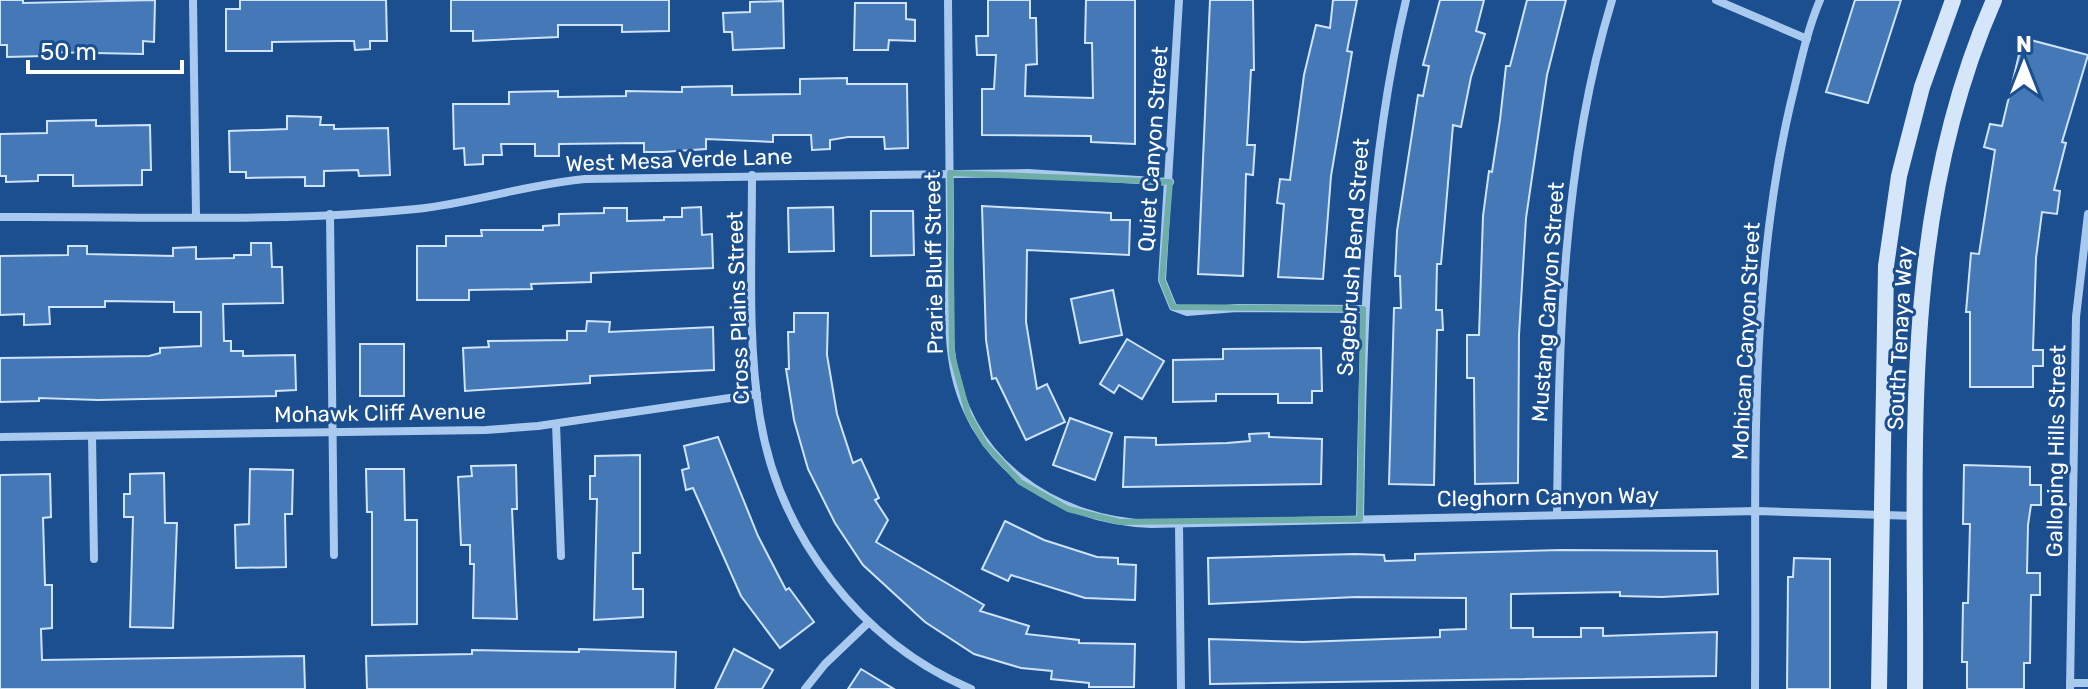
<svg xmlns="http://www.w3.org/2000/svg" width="2088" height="689" font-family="Rubik,sans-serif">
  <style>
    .building { fill: #4478b7; stroke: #cfe3fa; stroke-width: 2 }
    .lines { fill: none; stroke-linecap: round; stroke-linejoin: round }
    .street { stroke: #a9c9ee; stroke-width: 8 }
    .secondary { stroke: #d6e6fa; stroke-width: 16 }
    .marked { fill: none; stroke: #6fada8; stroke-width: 6; stroke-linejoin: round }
    .labels { text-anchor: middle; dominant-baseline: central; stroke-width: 6; stroke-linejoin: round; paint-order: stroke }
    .street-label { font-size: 22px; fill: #fff; stroke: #1b4f8f }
  </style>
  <rect width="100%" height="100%" fill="#1b4f8f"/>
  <g class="building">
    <path d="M0,0H23V3L155,0L154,42L143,41V54L44,52V56L7,57V45H0Z"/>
    <path d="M240,0H386L387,41H370V49L355,50L354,41H339L272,42V51H226V9H240Z"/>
    <path d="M451,0H669V31L622,32V25H558V37L473,41V31H451Z"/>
    <path d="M988,0H1030V18H1036L1037,64L1026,65L1025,96L1093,98L1092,43H1085L1086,0H1135V144L1091,142V136L982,135V89H994L996,55H977L976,36H988Z"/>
    <path d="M1210,0H1253L1254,70H1251L1247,145H1255L1253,175L1246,174L1243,276L1198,274Z"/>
    <path d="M1333,0H1357L1347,51L1352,52L1331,176L1323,279L1278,277L1284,204L1277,203L1280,179L1290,180L1304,75L1316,25L1330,28Z"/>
    <path d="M1440,0H1484L1476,31L1485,34L1471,77L1461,127L1453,125L1441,264H1437L1436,310H1442L1443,330H1437L1434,485L1389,484L1394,308H1401L1400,276H1395L1397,231L1418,95L1423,96L1429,66L1423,65Z"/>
    <path d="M1527,0H1566L1547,75L1526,218L1519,335L1518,483L1475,484L1474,378H1467V335H1479L1483,216L1489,171L1492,172L1500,120L1506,66H1510Z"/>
    <path d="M1855,0H1901L1868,103L1826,92Z"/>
    <path d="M783,1L784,48L733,50L732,32H724L723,13L750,12V2Z"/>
    <path d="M855,3H906V19L915,20V41L889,40L888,50H854Z"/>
    <path d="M2023,38L2088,55L2062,142L2066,143L2054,190L2060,191L2057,214L2042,212L2036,258L2033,350H2043V366H2033V387H1970V312H1966L1971,253L1979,254L1995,150L1984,147L1990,124L2002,126Z"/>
    <path d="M847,78V84H907L908,148L885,149L884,137H848L830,140V149L812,150L811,135H773V142L706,139V149L663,152H644V143L559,144V156H535V144H501L502,155H483V164L465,165L464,148L454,149L453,104H509V92L558,91V97L626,96V91L682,92V87L732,86V95L800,94V79Z"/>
    <path d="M287,116L321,117L320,125H334V129L388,128L390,175L359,176L358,170L324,171V186H305V177L246,178V172H230L229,131L287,129Z"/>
    <path d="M96,120V126L150,125L151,170H142V185L73,186V175H38V181L6,182V176H0V134L47,133V121Z"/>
    <path d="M982,206L1111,213V220H1130L1129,255L1027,250L1026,322L1037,389L1047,384L1065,422L1026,440L996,378L992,379L986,340Z"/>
    <path d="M701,207L702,235L712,234L713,268L591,273V282L531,284L532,289L469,290V300H417V246H446V236H482L481,230H543V226L559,225V214L604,213V208H627V221L664,220V217H682V208Z"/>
    <path d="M833,207L834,251L789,252L788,208Z"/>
    <path d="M871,211H913L914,255L871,256Z"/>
    <path d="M251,243H271L272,267H282L283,303L223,304L224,341H231V351H243V356L295,355L296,390L276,391V396L98,400L39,398V401L0,402V358L149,356L160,353V348L201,346V312H174V302L105,301V307H49L50,324L24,325V314L0,315V256L68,255V246H87V254L173,256V248L196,247V259L234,258V255H251Z"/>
    <path d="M1113,290L1122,335L1080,343L1071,299Z"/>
    <path d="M794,313H828L827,355L837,414L853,463L861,459L879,498L875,500L888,520L876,542L984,605L980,611L1029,626L1026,634L1079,640V643L1135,644L1134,687H1089V683L1051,679L1052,671L1021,668L974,654L925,622L863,565L835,523L808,469L794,420L786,369H789L788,332H794Z"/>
    <path d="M587,321L610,322L609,332L713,327L714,370L590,376V383L465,391L463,348L489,347L488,341L567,340V331H586Z"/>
    <path d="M1127,339L1164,361L1142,399L1119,385L1114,393L1100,384Z"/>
    <rect x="360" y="344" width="44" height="52"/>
    <path d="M1321,348L1322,391H1312V403H1278V394H1216V401L1173,402V360L1223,359V349Z"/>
    <path d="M1070,418L1112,433L1095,480L1053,465Z"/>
    <path d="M1269,433V437L1322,439L1321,484L1123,487L1125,437L1156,438V445L1227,443L1250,441L1249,434Z"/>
    <path d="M718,437L758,536L786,590L789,588L814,622L780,648L741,596L693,488L686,490L682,470L689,468L684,446Z"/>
    <path d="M640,455V553H633V589H643V617L594,620L597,499H590V476H595V456Z"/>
    <path d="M516,465L517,509H512L517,619L473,618L474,564H470V545H461L458,477L472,476L471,466Z"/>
    <path d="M1964,465L2030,467V485H2041V505H2031L2028,525L2027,573H2040V595H2031L2030,663H2024V689H1967V662H1962L1963,603H1968L1970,524H1963Z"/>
    <path d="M250,469L293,470L292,514H285L286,567L236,568L235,525L249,524Z"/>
    <path d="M366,469H404L405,520H417V624L372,625V512H367Z"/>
    <path d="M164,473L165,523H177L173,628L130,627L133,517H124V494H130V474Z"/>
    <path d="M50,474L51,517L43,518L45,585H52V628L41,629L42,660L304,656L305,689H0V475Z"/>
    <path d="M1005,521L1044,540L1097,557L1118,558V564L1136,565L1135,600L1085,598L1011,575L1008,581L982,569Z"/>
    <path d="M1561,550L1717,551L1718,594L1662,597L1620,596V592L1511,594V628H1533V637H1581V628H1603V636L1717,632L1716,676L1210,684L1209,639L1303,642L1440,637V630L1466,629V598L1356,597L1209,604L1208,558L1355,554L1384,555L1385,561L1415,560V554Z"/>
    <path d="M1794,558L1830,559V689H1787L1788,577H1793Z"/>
    <path d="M579,649L676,652L675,689H367L366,656L472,654V650L579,652Z"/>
    <path d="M734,649L773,670L762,689H715Z"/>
    <path d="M861,669L894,689H848Z"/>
  </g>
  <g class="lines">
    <g class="street">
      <path d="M193,0L196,215"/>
      <path d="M948,0C949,75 949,149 950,224C951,268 946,315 952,358C967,460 1051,520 1151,524L1757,511L1916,516"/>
      <path d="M1179,0L1162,280L1173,307L1187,312L1237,308L1363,309"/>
      <path d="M1716,0L1807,39"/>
      <path d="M752,175C752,255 747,339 760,418C779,535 860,642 971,689"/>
      <path d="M330,214L334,555"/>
      <path d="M0,217C136,216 281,223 416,209C473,203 528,184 585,179L1028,173L1170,182"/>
      <path d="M556,424L561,556"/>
      <path d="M92,436L94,559"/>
      <path d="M0,437L486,430L538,426L757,394"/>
      <path d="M1557,515C1559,342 1561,167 1612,0"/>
      <path d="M1360,519C1363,344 1365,171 1406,0"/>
      <path d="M1179,525L1181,689"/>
      <path d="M2070,683H2088"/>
      <path d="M805,689L825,664L869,622"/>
      <path d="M1755,689C1757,495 1746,296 1790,106C1799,70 1806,33 1820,0"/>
      <path d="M2070,689L2076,317L2088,214"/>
    </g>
    <g class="secondary">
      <path d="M1879,689L1886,266L1899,176L1922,87L1953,0"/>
      <path d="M1915,689C1917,454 1897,220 1994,0"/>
    </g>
  </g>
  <path class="marked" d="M950,173L1170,182L1162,280L1173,307L1363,309L1360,519L1120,522L1068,509L1020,482L985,444L968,414L952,355Z"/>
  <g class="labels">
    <g class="street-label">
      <text transform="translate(1153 149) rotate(-86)">Quiet Canyon Street</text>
      <text transform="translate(679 160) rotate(-2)">West Mesa Verde Lane</text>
      <text transform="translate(1353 257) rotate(-86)">Sagebrush Bend Street</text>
      <text transform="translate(934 263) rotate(-91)">Prarie Bluff Street</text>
      <text transform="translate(1548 302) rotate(-86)">Mustang Canyon Street</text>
      <text transform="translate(738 308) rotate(-92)">Cross Plains Street</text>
      <text transform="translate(1900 338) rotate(-87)">South Tenaya Way</text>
      <text transform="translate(1746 341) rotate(-87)">Mohican Canyon Street</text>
      <text transform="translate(380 413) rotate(-1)">Mohawk Cliff Avenue</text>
      <text transform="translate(2056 451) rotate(-89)">Galloping Hills Street</text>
      <text transform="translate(1548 497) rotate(-1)">Cleghorn Canyon Way</text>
    </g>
  </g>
  <g transform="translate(2024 64)" stroke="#1b4f8f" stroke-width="6" paint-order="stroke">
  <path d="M0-6L14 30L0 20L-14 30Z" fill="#ffffff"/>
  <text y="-12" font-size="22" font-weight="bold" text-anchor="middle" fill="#ffffff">N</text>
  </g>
  <path d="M28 60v12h154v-12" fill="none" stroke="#ffffff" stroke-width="4"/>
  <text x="40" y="60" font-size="24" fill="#ffffff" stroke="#1b4f8f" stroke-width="6" paint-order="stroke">50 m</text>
</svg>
